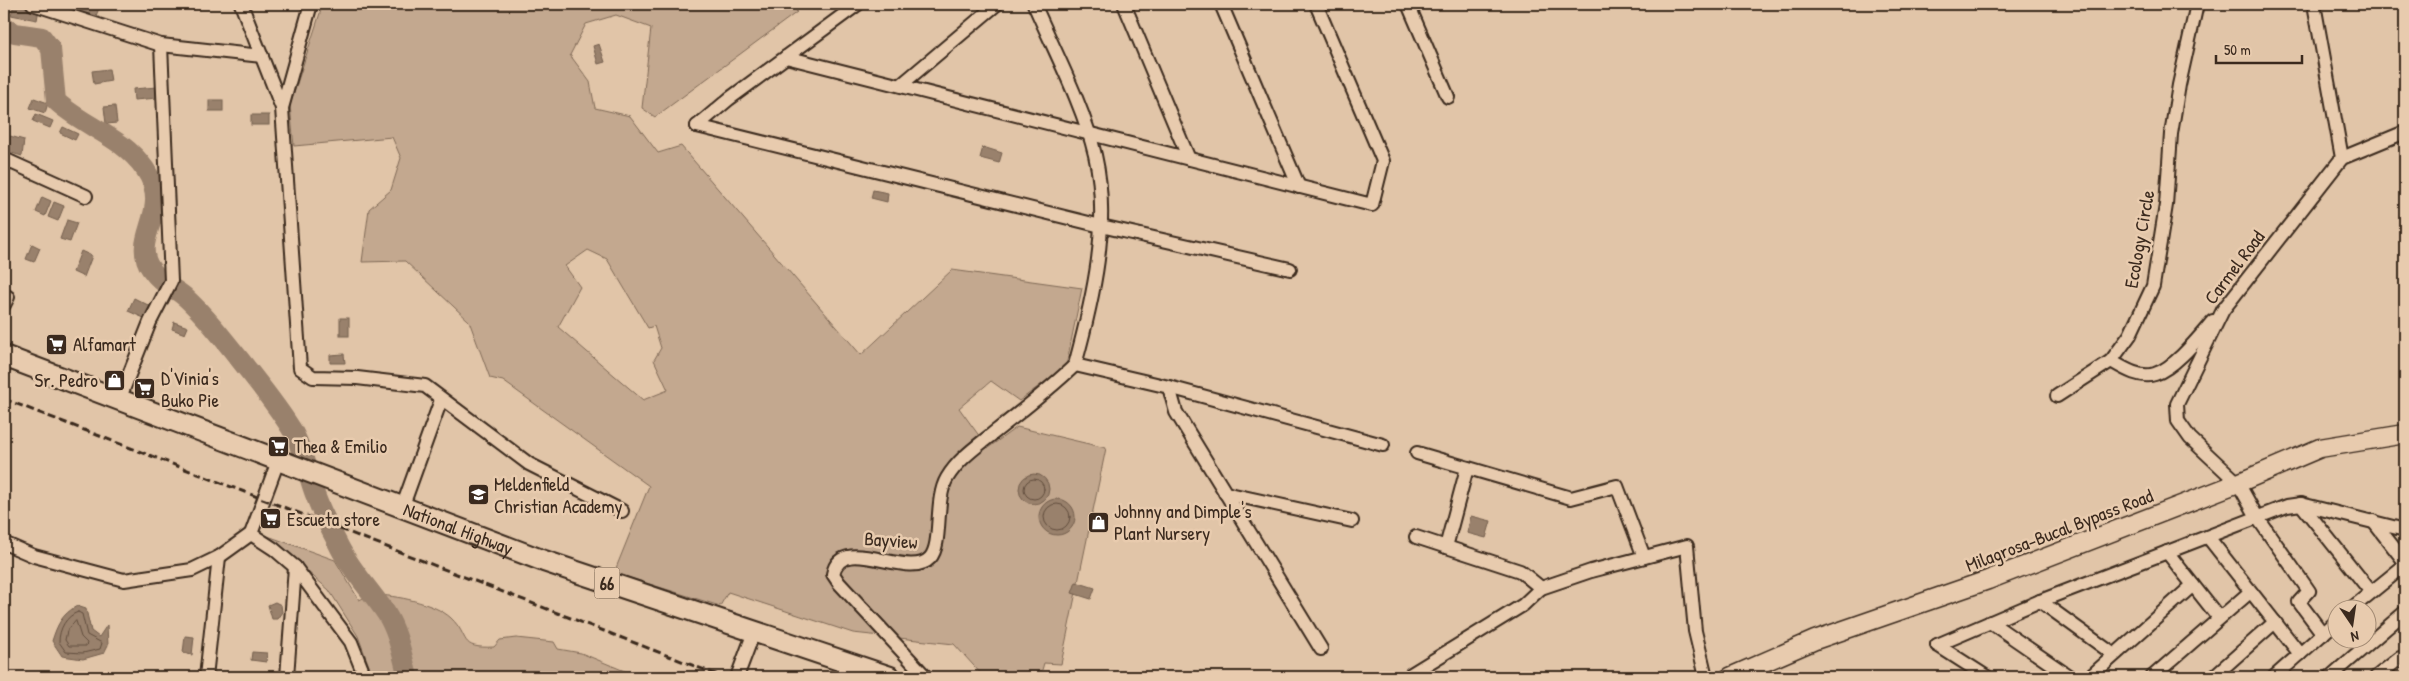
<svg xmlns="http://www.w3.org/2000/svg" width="2409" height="681" font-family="'Patrick Hand',sans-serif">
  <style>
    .green { fill: #c3a88f; stroke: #7f6956; fill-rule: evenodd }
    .water { fill: #99816c; stroke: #735e4d }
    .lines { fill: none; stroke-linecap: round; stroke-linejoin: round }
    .shore { stroke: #614d3d; stroke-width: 1 }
    .river { stroke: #99816c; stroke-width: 20 }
    .minor-casing { stroke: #3b2a1e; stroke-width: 16 }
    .secondary-casing { stroke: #3b2a1e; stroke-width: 21 }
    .primary-casing { stroke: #3b2a1e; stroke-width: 24 }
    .minor { stroke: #e8cbae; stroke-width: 12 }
    .secondary { stroke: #e8cbae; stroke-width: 18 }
    .primary { stroke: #e8cbae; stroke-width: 20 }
    .rail { stroke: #3b2a1e; stroke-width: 3; stroke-dasharray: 8 4; stroke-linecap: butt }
    .labels { text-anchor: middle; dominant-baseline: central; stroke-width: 5; stroke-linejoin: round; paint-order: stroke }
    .shield { fill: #e8cbae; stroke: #6f5a49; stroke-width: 1 }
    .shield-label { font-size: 18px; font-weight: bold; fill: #3b2a1e }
    .street-label { font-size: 19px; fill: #3b2a1e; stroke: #e8cbae }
    .poi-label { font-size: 19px; fill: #3b2a1e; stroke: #e8cbae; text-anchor: start }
  </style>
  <rect width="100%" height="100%" fill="#e1c5a8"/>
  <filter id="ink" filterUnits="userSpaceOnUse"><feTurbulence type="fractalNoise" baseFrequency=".02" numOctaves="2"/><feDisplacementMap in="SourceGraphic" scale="10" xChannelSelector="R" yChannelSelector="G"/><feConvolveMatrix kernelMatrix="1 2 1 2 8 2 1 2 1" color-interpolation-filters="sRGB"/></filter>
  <g filter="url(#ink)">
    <g class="green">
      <path d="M323,4H634L654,8L661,4H789L797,12L655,117L642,108L651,28L616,15L586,24L570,55L590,82L595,108L630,116L658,153L681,146L861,355L952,270L1082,288L1066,366L1019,401L991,381L959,408L988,448L1017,427L1106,448L1061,664L1044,663L1040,677H984L954,644L853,633L728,592L720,606L614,573L649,486L503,381L490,378L469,321L405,261L362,262L369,209L391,190L401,158L392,137L294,146L290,105ZM588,250L607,259L648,328L654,326L661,348L654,360L668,390L643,400L558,327L580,287L565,266Z"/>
      <path d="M265,535L335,560L359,600C364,598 369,595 374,595C395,595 435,603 451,618C471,637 457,649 494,647L500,640L516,638L554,642L558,649L581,653L639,677H373L358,636L329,590Z"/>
    </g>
    <g class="water">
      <path d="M14,4L39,9L37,20L11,15Z"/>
      <path d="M78,4L99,8L96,16L76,10Z"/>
      <path d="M599,44L605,62L598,64L593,46Z"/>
      <path d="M109,69L111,81L94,84L92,71Z"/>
      <path d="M157,87L158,98L134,100L133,89Z"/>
      <path d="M34,98L48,103L45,113L30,108Z"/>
      <rect x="209" y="100" width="14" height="11"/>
      <path d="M115,106L117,123L106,124L104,107Z"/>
      <path d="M36,114L53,121L50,128L33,121Z"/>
      <rect x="251" y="115" width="18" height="10"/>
      <path d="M63,127L78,134L75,140L60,133Z"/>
      <path d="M10,136L24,140L22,156L5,151Z"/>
      <path d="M983,147L1002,153L999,163L980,158Z"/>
      <path d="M873,190L888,193L887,202L871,198Z"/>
      <path d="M42,197L51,201L45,216L36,212Z"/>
      <path d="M54,202L64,206L58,221L48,217Z"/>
      <path d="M67,220L77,223L70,242L60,239Z"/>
      <path d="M32,244L40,248L34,262L26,259Z"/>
      <path d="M81,251L92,256L84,277L73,272Z"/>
      <path d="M134,298L150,306L144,318L128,311Z"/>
      <rect x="340" y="318" width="9" height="18"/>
      <path d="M174,322L188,327L185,334L172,329Z"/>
      <path d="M344,354L345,363H330V355Z"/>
      <circle cx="1034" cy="489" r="15"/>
      <circle cx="1057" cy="517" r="18"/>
      <path d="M1471,516L1491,521L1486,538L1467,533Z"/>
      <path d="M1076,582L1095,588L1091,599L1072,593Z"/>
      <path d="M275,602L281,605L282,612L277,619H272L268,605Z"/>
      <path d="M77,606L86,609L91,631L99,637L107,625L108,645L104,653L83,659L62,656L52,641C57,625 62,614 77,606Z"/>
      <path d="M185,636L194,637L192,655L183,653Z"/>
      <path d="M252,652L267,653L266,662L251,660Z"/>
    </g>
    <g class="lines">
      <g class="shore">
        <circle cx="1034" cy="489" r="10"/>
        <circle cx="1057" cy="517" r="13"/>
        <path d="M78,612L82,614L87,635L102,643L100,649L83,653L66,652L59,642C59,629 66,616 78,612Z"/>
        <path d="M76,621L81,637L87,643L86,646H69L65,640L67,631Z"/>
      </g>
      <path class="river" d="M4,26L15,33L42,37L51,49L56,101C84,127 122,136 145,169C174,211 129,238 151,269C162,285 172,286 185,297C209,319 229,346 249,371C264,390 280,410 292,430C304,450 307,475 316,497C322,514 332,532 340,548C352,571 371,591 386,613C398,632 402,655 408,677"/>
      <defs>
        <g id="minor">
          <path d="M33,4L161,45L262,56"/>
          <path d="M241,4L282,108L300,368L313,377L357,378L425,386L529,464L622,511"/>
          <path d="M1034,4C1054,50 1084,107 1095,155C1111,224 1093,299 1075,365"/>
          <path d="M1124,4L1189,159"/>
          <path d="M1221,4L1299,187"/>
          <path d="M1408,4L1448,97"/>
          <path d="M2197,4L2179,85L2171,134L2166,205L2153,286L2130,335L2111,361C2123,368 2140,379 2155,374C2176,367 2199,337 2213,321"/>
          <path d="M2314,4L2342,158"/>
          <path d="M786,57L1372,205L1383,161L1316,4"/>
          <path d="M901,85L997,4"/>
          <path d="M282,108L311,4"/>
          <path d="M697,126L1101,226L1290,269"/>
          <path d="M697,126L729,99L858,4"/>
          <path d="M4,159L86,196"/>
          <path d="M4,295L8,297L4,305"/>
          <path d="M1075,365L1169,387L1383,445"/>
          <path d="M1169,387L1176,412L1321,649"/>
          <path d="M2057,396L2111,361"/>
          <path d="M119,400L150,322L171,281L161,45"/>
          <path d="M1417,453L1571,498L1617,486L1644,557"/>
          <path d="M278,461L251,534L274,549L295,567L351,642L365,677"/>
          <path d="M1225,493L1352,521"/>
          <path d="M2301,504L2371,592"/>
          <path d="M402,508L441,400"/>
          <path d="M2373,521L2405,562"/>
          <path d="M1416,537L1520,571L1541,588L1591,571L1687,546L1695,631L1706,677"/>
          <path d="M2208,537L2300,654"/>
          <path d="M4,543L34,556L124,580L192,570L219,557L251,534"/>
          <path d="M1446,547L1467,468"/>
          <path d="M2167,552L2219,618"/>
          <path d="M2040,601L2113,654"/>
          <path d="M2352,608L2405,565"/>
          <path d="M1990,622L2070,677"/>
          <path d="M2323,634L2299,602L2309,591L2257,517L2238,483L2190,438L2178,421L2177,404L2223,310L2342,158L2405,132"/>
          <path d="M1937,645L2040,601L2287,506L2301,504L2405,530"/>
          <path d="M1937,645L1987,677"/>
          <path d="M1411,674L1523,605L1541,588"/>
          <path d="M206,677L219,557"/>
          <path d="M287,677L295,567"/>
          <path d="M737,677L754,632"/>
          <path d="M926,677L839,583L833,574C841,532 909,581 930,558C943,544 934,500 947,478C959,458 979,445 996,431C1023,410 1050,389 1075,365"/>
          <path d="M2090,677L2193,585"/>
          <path d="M2152,677L2250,592"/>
          <path d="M2213,677L2275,622"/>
          <path d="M2274,677L2336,622"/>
          <path d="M2330,677L2405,612"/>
          <path d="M2376,677L2400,658L2405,657"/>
        </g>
        <path id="secondary" d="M1730,677L1815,640L1988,580L2238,483L2320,448L2405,434"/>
        <g id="primary">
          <path id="s1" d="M4,356L544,561L890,677"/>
        </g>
      </defs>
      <use href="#minor" class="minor-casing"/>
      <use href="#secondary" class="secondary-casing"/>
      <use href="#primary" class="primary-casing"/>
      <use href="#minor" class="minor"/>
      <use href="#secondary" class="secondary"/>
      <use href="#primary" class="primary"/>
      <path class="rail" d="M4,399L723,677"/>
    </g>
  </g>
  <defs>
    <symbol id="supermarket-square" viewBox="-11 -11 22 22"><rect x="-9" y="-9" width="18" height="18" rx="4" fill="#3b2a1e" stroke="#e8cbae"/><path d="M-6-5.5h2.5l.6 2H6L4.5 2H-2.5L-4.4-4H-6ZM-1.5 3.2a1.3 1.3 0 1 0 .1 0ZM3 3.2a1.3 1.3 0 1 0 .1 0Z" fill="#fff"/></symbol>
    <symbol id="shop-square" viewBox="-11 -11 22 22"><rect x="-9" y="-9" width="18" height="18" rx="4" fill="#3b2a1e" stroke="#e8cbae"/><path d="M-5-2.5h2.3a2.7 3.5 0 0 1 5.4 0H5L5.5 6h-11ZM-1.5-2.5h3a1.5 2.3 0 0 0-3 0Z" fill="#fff"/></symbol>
    <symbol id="school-square" viewBox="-11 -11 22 22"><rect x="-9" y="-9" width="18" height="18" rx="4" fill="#3b2a1e" stroke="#e8cbae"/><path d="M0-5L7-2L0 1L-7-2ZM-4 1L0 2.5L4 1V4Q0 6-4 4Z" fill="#fff"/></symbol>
  </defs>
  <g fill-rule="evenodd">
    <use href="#supermarket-square" x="44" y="332" width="25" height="25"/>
    <use href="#shop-square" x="102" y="368" width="25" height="25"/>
    <use href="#supermarket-square" x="132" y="376" width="25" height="25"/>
    <use href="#supermarket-square" x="266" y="434" width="25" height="25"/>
    <use href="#school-square" x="466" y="482" width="25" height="25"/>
    <use href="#supermarket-square" x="258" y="506" width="25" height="25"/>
    <use href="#shop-square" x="1086" y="510" width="25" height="25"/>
  </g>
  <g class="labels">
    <rect class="shield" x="594.5" y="567.5" width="25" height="31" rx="4"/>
    <g class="shield-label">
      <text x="607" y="583">66</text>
    </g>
    <g class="street-label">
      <text transform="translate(2139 239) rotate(-80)">Ecology Circle</text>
      <text transform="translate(2234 267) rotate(-53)">Carmel Road</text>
      <text stroke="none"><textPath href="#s1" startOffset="486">National Highway</textPath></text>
      <text transform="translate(2059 530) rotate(-21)">Milagrosa-Bucal Bypass Road</text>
      <text transform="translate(891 540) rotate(4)">Bayview</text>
    </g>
    <g class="poi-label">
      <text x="73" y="344">Alfamart</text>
      <text x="161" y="378">D'Vinia's<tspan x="161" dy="22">Buko Pie</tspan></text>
      <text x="98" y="380" text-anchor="end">Sr. Pedro</text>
      <text x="294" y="446">Thea &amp; Emilio</text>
      <text x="494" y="484">Meldenfield<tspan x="494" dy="22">Christian Academy</tspan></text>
      <text x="1114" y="511">Johnny and Dimple's<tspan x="1114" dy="22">Plant Nursery</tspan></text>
      <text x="287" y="519">Escueta store</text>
    </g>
  </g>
  <rect width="2409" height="681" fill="none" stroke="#e8cbae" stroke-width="20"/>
  <rect x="10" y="10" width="2389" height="661" fill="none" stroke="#3b2a1e" stroke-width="2" filter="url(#ink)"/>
  <g transform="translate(2352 624) rotate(167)"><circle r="24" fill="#e8cbae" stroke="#a38b74"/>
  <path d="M0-4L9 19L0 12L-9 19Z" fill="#3b2a1e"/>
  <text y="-8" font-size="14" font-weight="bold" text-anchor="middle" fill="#3b2a1e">N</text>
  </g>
  <path d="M2216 55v8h86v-8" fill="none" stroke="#3b2a1e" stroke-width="2.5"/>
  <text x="2224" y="55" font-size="15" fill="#3b2a1e" stroke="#e8cbae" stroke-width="4" paint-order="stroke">50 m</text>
</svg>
